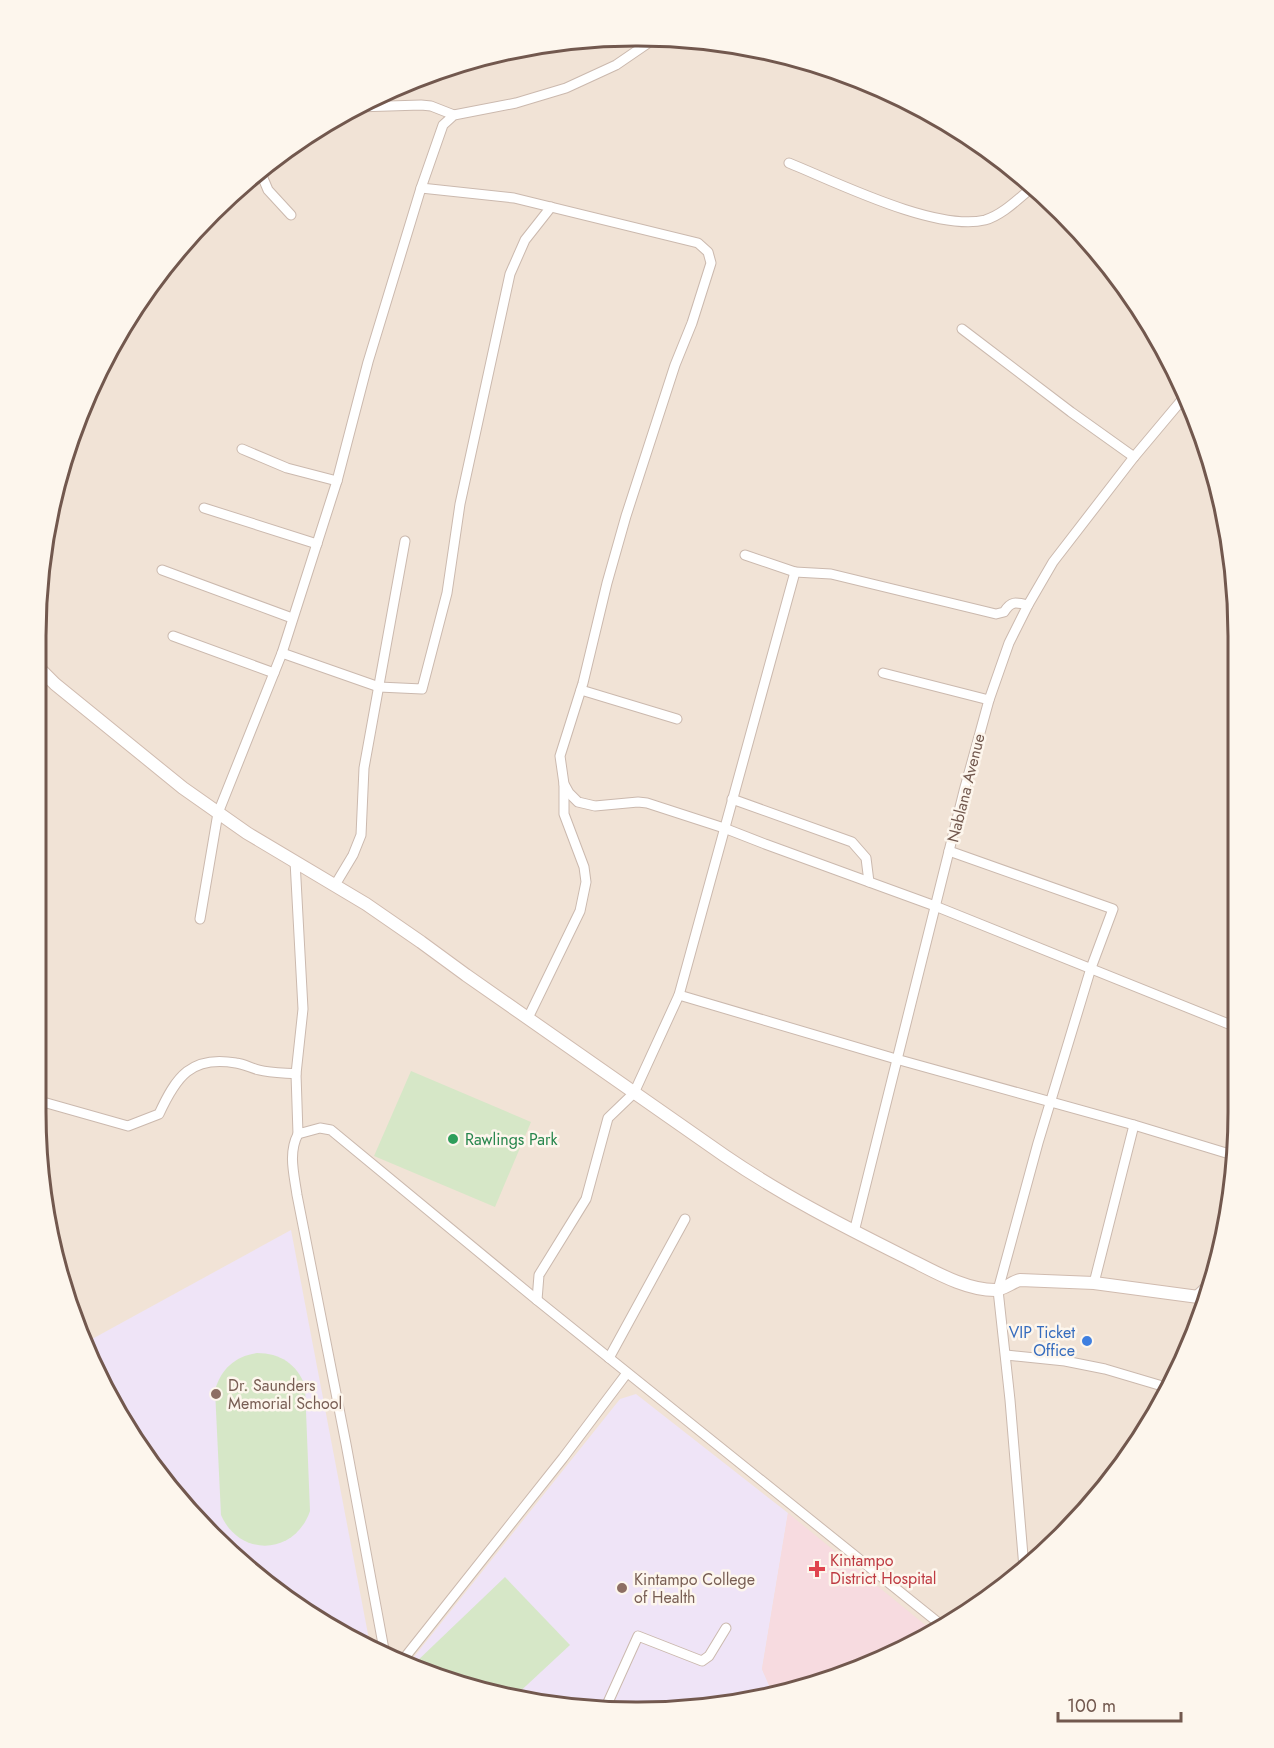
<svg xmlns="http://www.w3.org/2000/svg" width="1274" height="1748" font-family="Jost,sans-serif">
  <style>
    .residential { fill: #f1e3d6 }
    .education { fill: #efe4f7 }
    .medical { fill: #f7dbe0 }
    .pitch { fill: #d6e7c7 }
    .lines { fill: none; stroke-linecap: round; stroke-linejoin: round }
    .street-casing { stroke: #cbb9ae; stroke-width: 11 }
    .secondary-casing { stroke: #d0bbaf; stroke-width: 14 }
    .street { stroke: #fff; stroke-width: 9 }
    .secondary { stroke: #fff; stroke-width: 12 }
    .leisure-dot { fill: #2e9e5b; stroke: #fdf6ed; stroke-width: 2 }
    .shop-dot { fill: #3f7fe0; stroke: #fdf6ed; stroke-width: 2 }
    .education-dot { fill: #8d6e63; stroke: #fdf6ed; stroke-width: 2 }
    .health-dot { fill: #e0444e; stroke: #fdf6ed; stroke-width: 2 }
    .labels { text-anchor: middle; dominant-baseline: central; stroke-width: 5; stroke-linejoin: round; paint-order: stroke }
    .street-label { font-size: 16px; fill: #72584e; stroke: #fdf6ed }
    .leisure-label { font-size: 16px; fill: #27864d; stroke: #fdf6ed; text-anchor: start }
    .shop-label { font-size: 16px; fill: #366cbe; stroke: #fdf6ed; text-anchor: end }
    .education-label { font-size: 16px; fill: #785e54; stroke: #fdf6ed; text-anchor: start }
    .health-label { font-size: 16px; fill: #be3a42; stroke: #fdf6ed; text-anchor: start }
    .rim { fill: none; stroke: #72584e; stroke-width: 3 }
  </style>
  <rect width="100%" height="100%" fill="#faf2e7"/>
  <path class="residential" d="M597,37L715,41L830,68L937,116L1033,185L1114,271L1192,407L1233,558L1237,1151L1217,1267L1176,1377L1089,1507L1003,1588L867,1666L715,1707L637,1712L520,1701L371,1650L240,1563L137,1445L82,1341L57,1267L36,1111V637L56,482L82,407L137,303L185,240L271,160L371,98L481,57Z"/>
  <g class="education">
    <path d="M291,1230L371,1650L240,1563L137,1445L83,1344Z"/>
    <path d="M636,1394L788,1513L762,1669L772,1692L715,1707L637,1712L520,1701L409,1663L620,1399Z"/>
  </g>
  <path class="medical" d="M788,1513L924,1624L932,1629L867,1666L772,1692L762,1669Z"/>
  <g class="pitch">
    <path d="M411,1071L531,1122L495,1207L374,1156Z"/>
    <path d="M257,1353C280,1353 297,1364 305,1386L310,1511C295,1555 240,1558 221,1515L215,1390C221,1369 235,1356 257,1353Z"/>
    <path d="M505,1577L570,1645L513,1698L414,1664Z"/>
  </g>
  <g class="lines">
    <defs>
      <g id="street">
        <path d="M357,107L421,105L431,106L454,115"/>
        <path d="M789,163C836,182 936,232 985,220C1003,215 1020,197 1034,186"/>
        <path d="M260,171L268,190L291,215"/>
        <path d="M421,188L514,198L698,243L708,252L711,263L692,323L675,365L626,516L607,583L583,683L560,756L564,784L569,793L578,802L595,806L638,802L647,803L724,828L765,844L935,906L1236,1027"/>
        <path d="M962,329L1071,412L1134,457"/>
        <path d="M242,449L287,468L337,481"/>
        <path d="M204,508L317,544"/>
        <path d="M745,555L795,572"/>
        <path d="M162,570L292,618"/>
        <path d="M173,636L274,673"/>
        <path d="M282,653L379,687L422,689L447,593L460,504L510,274L525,240L551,207"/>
        <path d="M883,673L989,700"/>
        <path d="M581,690L677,719"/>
        <path d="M732,799L852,842L866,858L869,882"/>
        <path d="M949,851L1113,909L1091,968L1038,1143L998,1290L1010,1400L1024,1568"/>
        <path d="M295,861L303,1009L296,1074L298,1134L320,1128L331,1130L537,1300L940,1624"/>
        <path d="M335,885L353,855L361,835L364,768L405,541"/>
        <path d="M200,919L218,813L282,653L337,481L368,362L421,188L443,125L454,115L516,103L566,88L616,65L654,39"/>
        <path d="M679,995L896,1059L1134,1125L1236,1156"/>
        <path d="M528,1018L580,911L586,882L584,867L564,814V784"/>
        <path d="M36,1100L128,1126L159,1114C176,1077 191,1055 236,1063C244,1064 251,1068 259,1070C270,1073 284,1073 296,1074"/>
        <path d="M298,1134C288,1153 294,1174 297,1195L346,1444L385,1655"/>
        <path d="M854,1232L964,791L989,700L1009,643L1028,605L1053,562L1134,457L1186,395"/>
        <path d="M1094,1283L1134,1125"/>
        <path d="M1196,1296L1212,1281"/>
        <path d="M537,1300L539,1275L586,1199L608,1118L634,1093L679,995L795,572L831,574L996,614L1004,612C1011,601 1015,602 1028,605"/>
        <path d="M1006,1355L1065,1361L1105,1369L1169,1388"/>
        <path d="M609,1358L685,1219"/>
        <path d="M1160,1401L1164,1386"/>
        <path d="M402,1661L563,1458L627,1373"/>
        <path d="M605,1709L638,1636L702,1661L709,1656L726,1628"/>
      </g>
      <path id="secondary" d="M36,665L55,684L183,788L247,833L366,904L421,942L466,975L725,1156C782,1195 843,1226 905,1257C932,1270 964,1290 995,1290C1003,1290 1012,1282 1020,1280L1094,1283L1206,1298"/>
    </defs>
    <use href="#street" class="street-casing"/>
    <use href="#secondary" class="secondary-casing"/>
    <use href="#street" class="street"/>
    <use href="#secondary" class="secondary"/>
  </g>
  <circle class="leisure-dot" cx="453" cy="1139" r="6"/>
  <circle class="shop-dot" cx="1087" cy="1341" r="6"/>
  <g class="education-dot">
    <circle cx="216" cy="1394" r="6"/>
    <circle cx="622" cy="1588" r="6"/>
  </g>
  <path class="health-dot" d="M814 1560h6v6h6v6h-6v6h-6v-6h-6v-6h6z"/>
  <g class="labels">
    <g class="street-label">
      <text transform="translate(966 788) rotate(-76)">Nablana Avenue</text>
    </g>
    <g class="leisure-label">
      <text x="465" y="1139">Rawlings Park</text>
    </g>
    <g class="shop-label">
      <text x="1075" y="1332">VIP Ticket<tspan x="1075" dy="18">Office</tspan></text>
    </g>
    <g class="education-label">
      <text x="228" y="1385">Dr. Saunders<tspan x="228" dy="18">Memorial School</tspan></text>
      <text x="634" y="1579">Kintampo College<tspan x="634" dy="18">of Health</tspan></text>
    </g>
    <g class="health-label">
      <text x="830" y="1560">Kintampo<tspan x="830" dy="18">District Hospital</tspan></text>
    </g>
  </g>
  <path d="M0 0H1274V1748H0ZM636 46H638A590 590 0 0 1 1228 636V1112A590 590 0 0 1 638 1702H636A590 590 0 0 1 46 1112V636A590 590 0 0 1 636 46Z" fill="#fdf6ed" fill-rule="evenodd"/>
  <path class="rim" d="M636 46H638A590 590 0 0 1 1228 636V1112A590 590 0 0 1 638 1702H636A590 590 0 0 1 46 1112V636A590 590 0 0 1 636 46Z"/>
  <path d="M1058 1712v9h123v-9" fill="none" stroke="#72584e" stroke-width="3"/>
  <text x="1067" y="1712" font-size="18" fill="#72584e" stroke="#fdf6ed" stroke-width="4.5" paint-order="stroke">100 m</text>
</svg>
